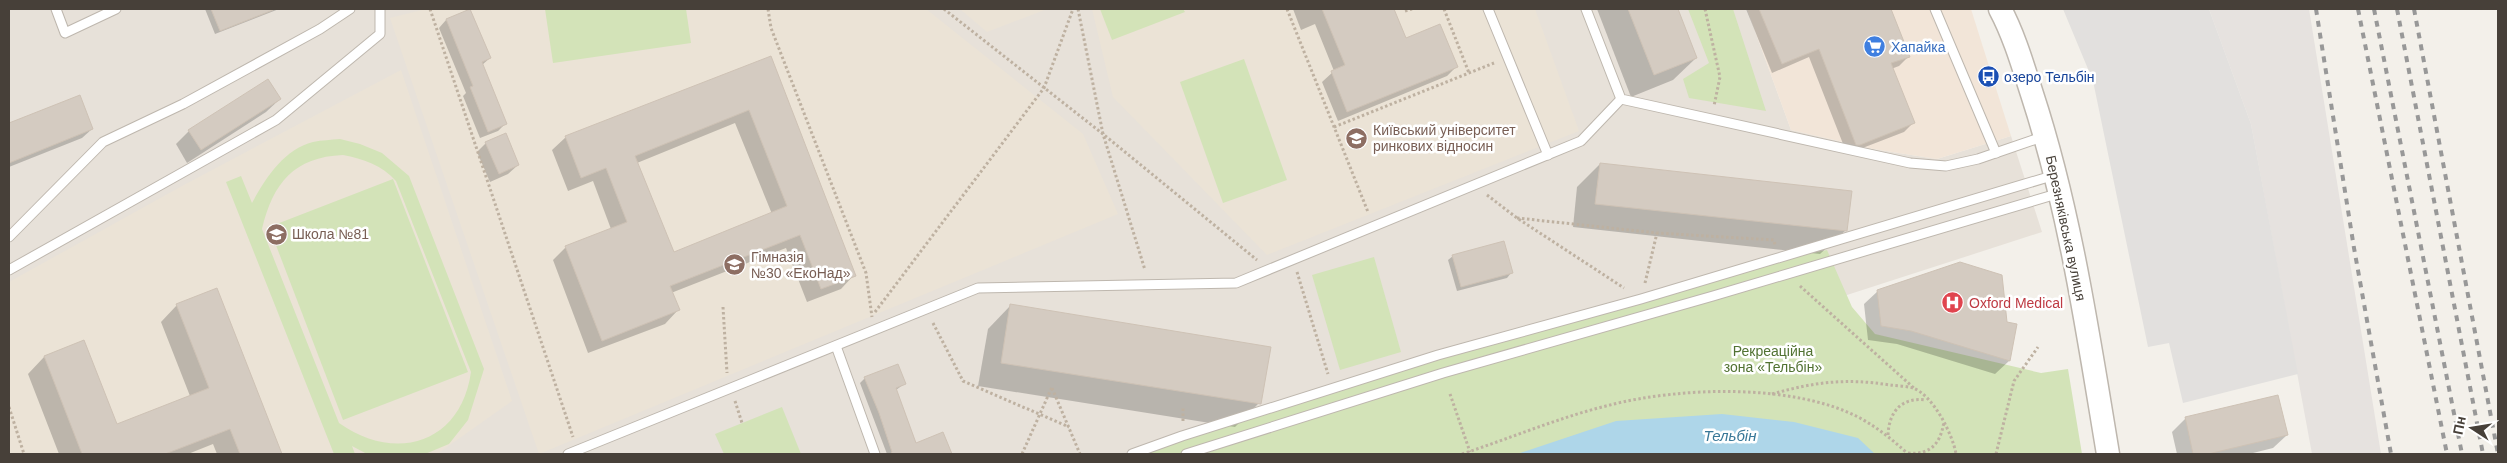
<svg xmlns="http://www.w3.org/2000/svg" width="2507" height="463" font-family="Arial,sans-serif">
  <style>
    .residential { fill: #e7e1d9 }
    .commercial { fill: #f2e5d8 }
    .industrial { fill: #e6e2df }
    .education { fill: #ebe3d6 }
    .green { fill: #d3e3b8; fill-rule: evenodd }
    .parking { fill: #e2e0de }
    .water { fill: #aed6e9 }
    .shadow { fill: #0003; fill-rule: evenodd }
    .building { fill: #d4cbc1; stroke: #cec2b5; fill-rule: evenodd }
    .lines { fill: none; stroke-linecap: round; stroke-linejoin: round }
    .service-casing { stroke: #beb7ae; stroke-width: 11 }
    .tertiary-casing { stroke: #beb7ae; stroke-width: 25 }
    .path { stroke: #beb1a1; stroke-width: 3; stroke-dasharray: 2.5 2.5; stroke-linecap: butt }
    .service { stroke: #fff; stroke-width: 9 }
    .tertiary { stroke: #fff; stroke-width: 22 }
    .rail { stroke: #989898; stroke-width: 4; stroke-dasharray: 6 6; stroke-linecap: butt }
    .labels { text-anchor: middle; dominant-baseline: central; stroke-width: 5; stroke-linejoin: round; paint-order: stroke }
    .shop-label { font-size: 14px; fill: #366cbe; stroke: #fff; text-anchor: start }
    .transit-label { font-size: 14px; fill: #164399; stroke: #fff; text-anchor: start }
    .education-label { font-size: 14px; fill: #785e54; stroke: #fff; text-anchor: start }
    .street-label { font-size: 14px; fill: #474039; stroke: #fff }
    .health-label { font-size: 14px; fill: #be3a42; stroke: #fff; text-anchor: start }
    .park-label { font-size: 14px; fill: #517232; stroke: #fff }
    .water-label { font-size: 15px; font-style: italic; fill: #397898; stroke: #fff }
  </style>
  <rect width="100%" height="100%" fill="#f3f0ea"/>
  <path class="residential" d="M9,9H1747L1791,130L1873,149L1937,159L2011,136L2042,232L1355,454H9Z"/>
  <path class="commercial" d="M1747,9H1971L2011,136L1937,159L1873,149L1791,130Z"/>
  <path class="industrial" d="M2209,9H2309L2381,454H2312L2251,124Z"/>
  <g class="education">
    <path d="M426,9H926L1083,134L1118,214L539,454L390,18Z"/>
    <path d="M960,9H1047L987,32Z"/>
    <path d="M1092,9H1535L1579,131L1267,255L1113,97Z"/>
    <path d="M401,70L512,401L437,454H9V282L182,186Z"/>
  </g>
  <g class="green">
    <path d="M545,9H686L691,43L553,63Z"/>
    <path d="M1100,9H1183L1185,12L1112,40Z"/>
    <path d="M1688,9H1733L1766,111L1689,98L1683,79L1709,63Z"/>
    <path d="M1244,59L1287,180L1223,203L1180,82Z"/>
    <path d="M340,139L360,144L382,153L409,176L484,369L468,420L449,444L425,454H367L352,446L355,454H334L226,182L241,176L252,203C265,179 284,149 313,142C322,140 331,140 340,139ZM343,155C363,159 382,165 396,181L471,372C461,444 395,463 339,423L262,229C273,183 294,157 343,155Z"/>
    <path d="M393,179L468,372L343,420L269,227Z"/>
    <path d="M1827,250L1852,307L1875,334L2041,373L2068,369L2082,454H1137L1328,392L1761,264Z"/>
    <path d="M1374,257L1401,352L1340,370L1312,275Z"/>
    <path d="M782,407L801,454H724L715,434Z"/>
  </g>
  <path class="parking" d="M2063,9H2209L2251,124L2298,374L2183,403L2169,343L2148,347L2093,81Z"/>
  <path class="water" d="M1722,414L1794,422L1858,438L1875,454H1517L1616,421Z"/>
  <g class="shadow">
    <path d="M205,9H279L215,34Z"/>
    <path d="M1293,9H1392L1405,40L1456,67L1447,76L1338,121L1322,82L1334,71L1315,24L1301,30Z"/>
    <path d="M1597,9H1676L1696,58L1673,80L1631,97Z"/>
    <path d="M1746,9H1889L1908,57L1899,66L1891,69L1913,123L1904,132L1847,154L1809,57L1772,73Z"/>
    <path d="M470,10L490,58L482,65L505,124L498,131L480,138L463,96L466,93L439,28L446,20Z"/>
    <path d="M771,58L854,275L841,289L807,302L786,248L671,293L678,310L665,324L588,353L553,260L566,247L611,229L593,181L568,191L552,150L566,137ZM735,123L772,214L673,254L637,163Z"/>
    <path d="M79,97L92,129L82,138L9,167V125Z"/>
    <path d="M280,99L266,112L187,163L176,144L189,131Z"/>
    <path d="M486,143L518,165L508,174L490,182L477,152Z"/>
    <path d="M1600,164L1846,230L1820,254L1573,227L1577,187Z"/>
    <path d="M1453,256L1511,273L1507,278L1457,291L1448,260Z"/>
    <path d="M217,290L281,454H217L213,444L188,454H59L28,374L44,357L83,342L116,426L190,396L161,322L177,305Z"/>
    <path d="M1878,291L2016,325L2009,361L1995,374L1897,344L1868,340L1864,304Z"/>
    <path d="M1011,305L1269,348L1258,404L1235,427L978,386L988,329Z"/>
    <path d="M865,378L904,384L896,390L916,444L942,434L950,454H887L860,383Z"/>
    <path d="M2186,418L2287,435L2273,448L2249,454H2177L2172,432Z"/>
  </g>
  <g class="building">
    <path d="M211,9H273V10L220,31Z"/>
    <path d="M470,9L491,58L482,62L507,124L488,132L470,87L473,86L446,19Z"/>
    <path d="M1322,9H1394L1406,38L1440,24L1458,67L1347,112L1331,71L1345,65Z"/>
    <path d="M1628,9H1678L1697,58L1654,75Z"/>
    <path d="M1759,9H1891L1910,57L1891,63L1915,123L1860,145H1856L1819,49L1782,64Z"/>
    <path d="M771,56L856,276L821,289L800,235L670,286L680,310L602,341L565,246L627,222L606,168L581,178L565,136ZM749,110L787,206L674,252L635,156Z"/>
    <path d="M268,79L281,99L201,150L188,130Z"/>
    <path d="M80,95L93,129L9,163V123Z"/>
    <path d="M506,133L519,165L499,174L485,142Z"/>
    <path d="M1600,163L1852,191L1847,231L1595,204Z"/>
    <path d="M1504,241L1513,273L1461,287L1452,255Z"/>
    <path d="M1960,262L2002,275L2007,322L2017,324L2010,361L1911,331L1881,326L1877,290Z"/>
    <path d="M217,288L282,454H240L230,429L165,454H82L44,356L84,340L117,424L209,388L176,304Z"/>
    <path d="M1010,304L1271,347L1261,404L1001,363Z"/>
    <path d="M898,364L906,384L896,388L916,443L943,432L952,454H890L892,452L879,413L864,377Z"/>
    <path d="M2278,395L2288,435L2208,454H2193L2185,417Z"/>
  </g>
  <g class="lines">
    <defs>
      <g id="service">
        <path d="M56,9L65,33L116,9"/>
        <path d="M1488,9L1548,155"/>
        <path d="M1586,9L1621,99L1910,163L1946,166L1978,159L2045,136"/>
        <path d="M1935,9L1996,153"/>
        <path d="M9,237L103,142L183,104L320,29L350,9"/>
        <path d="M9,270L276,120L380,34V9"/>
        <path d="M836,346L875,454"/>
        <path d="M568,454L978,288L1236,283L1581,141L1621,99"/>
        <path d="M1132,454L1182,436L1438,355L1641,299L2055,175"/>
        <path d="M1186,454L1443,373L1713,296L2060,193"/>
      </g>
      <path id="tertiary" d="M2000,9C2014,35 2023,66 2032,94C2070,210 2088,334 2108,454"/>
    </defs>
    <use href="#service" class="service-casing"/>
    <use href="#tertiary" class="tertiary-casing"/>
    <g class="path">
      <path d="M430,9L573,437"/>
      <path d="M768,9L771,28L866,273L872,317"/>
      <path d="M944,9L1103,134L1145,270"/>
      <path d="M1078,9L1103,134L1257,260"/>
      <path d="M1287,9L1368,212"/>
      <path d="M1444,9L1469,73"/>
      <path d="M1705,9L1720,77L1714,106"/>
      <path d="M1405,11L1412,9"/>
      <path d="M1334,127L1494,63"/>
      <path d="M1487,195L1517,218L1624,288"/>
      <path d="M1517,218L1657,233L1774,240L1775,245"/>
      <path d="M1297,272L1328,374"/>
      <path d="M1645,283L1657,233"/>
      <path d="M1800,286L1915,389"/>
      <path d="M723,307L727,373"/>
      <path d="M875,312L1044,88L1073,9"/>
      <path d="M933,323L963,381L1069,427"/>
      <path d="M1052,388L1080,454"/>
      <path d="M1450,394L1470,452"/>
      <path d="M1772,394C1815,382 1845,378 1890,385C1897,386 1906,386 1913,388C1933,395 1953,435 1956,454"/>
      <path d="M735,401L742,423"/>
      <path d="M9,407L24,454"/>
      <path d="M1183,421V407"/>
      <path d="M1888,435C1889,411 1902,397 1926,400"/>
      <path d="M1908,453C1931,455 1941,443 1944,421"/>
      <path d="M1022,454L1052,387"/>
      <path d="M1462,454C1511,438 1560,417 1610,405C1680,387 1794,383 1860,418C1878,428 1893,440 1908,454"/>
      <path d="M1996,454L2014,381L2038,347"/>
    </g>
    <use href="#service" class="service"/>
    <use href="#tertiary" class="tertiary"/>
    <g class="rail">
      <path d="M2316,9L2354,248L2391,454"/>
      <path d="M2358,9L2447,454"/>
      <path d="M2374,9L2462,454"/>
      <path d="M2397,9L2483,454"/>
      <path d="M2414,9L2498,454"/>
    </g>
  </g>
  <defs>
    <symbol id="supermarket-disc" viewBox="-11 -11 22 22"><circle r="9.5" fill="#3f7fe0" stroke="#fff"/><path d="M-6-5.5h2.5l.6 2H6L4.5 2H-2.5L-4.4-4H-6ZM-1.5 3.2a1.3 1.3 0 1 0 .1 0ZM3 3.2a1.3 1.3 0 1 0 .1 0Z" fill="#fff"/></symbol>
    <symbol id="bus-disc" viewBox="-11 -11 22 22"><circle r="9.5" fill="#1a4fb4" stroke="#fff"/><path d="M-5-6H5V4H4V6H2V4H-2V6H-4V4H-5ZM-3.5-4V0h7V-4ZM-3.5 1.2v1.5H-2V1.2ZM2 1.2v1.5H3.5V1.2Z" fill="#fff"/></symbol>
    <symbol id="university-disc" viewBox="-11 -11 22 22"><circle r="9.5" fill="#8d6e63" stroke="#fff"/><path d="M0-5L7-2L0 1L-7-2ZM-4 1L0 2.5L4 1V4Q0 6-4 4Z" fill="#fff"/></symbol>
    <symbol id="school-disc" viewBox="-11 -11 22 22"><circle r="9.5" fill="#8d6e63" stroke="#fff"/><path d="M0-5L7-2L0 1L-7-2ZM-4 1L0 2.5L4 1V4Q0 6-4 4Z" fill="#fff"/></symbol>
    <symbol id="hospital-disc" viewBox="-11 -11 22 22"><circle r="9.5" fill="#e0444e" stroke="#fff"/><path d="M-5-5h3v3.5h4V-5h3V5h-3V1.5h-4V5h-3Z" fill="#fff"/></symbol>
  </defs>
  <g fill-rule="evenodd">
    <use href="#supermarket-disc" x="1862" y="34" width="25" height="25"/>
    <use href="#bus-disc" x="1976" y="64" width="25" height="25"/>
    <use href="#university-disc" x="1344" y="126" width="25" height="25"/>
    <use href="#school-disc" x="264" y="222" width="25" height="25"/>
    <use href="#school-disc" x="722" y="252" width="25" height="25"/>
    <use href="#hospital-disc" x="1940" y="290" width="25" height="25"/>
  </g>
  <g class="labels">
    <g class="shop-label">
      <text x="1891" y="47">Хапайка</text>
    </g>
    <g class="transit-label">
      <text x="2004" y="77">озеро Тельбін</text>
    </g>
    <g class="education-label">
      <text x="1373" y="130">Київський університет<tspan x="1373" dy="16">ринкових відносин</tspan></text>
      <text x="292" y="234">Школа №81</text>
      <text x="751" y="257">Гімназія<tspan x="751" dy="16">№30 «ЕкоНад»</tspan></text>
    </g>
    <g class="street-label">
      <text transform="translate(2066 228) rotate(78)">Березняківська вулиця</text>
    </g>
    <g class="health-label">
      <text x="1969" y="303">Oxford Medical</text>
    </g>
    <g class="park-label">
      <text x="1773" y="351">Рекреаційна<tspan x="1773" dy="16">зона «Тельбін»</tspan></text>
    </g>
    <g class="water-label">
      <text x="1730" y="435">Тельбін</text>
    </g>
  </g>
  <rect width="2507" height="463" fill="none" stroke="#474039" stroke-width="20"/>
  <g transform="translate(2472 428) rotate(282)" stroke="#ffffff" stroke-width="4" paint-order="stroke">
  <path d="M0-4L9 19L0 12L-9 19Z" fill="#474039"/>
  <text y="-8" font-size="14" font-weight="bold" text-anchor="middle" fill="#474039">Пн</text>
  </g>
</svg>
